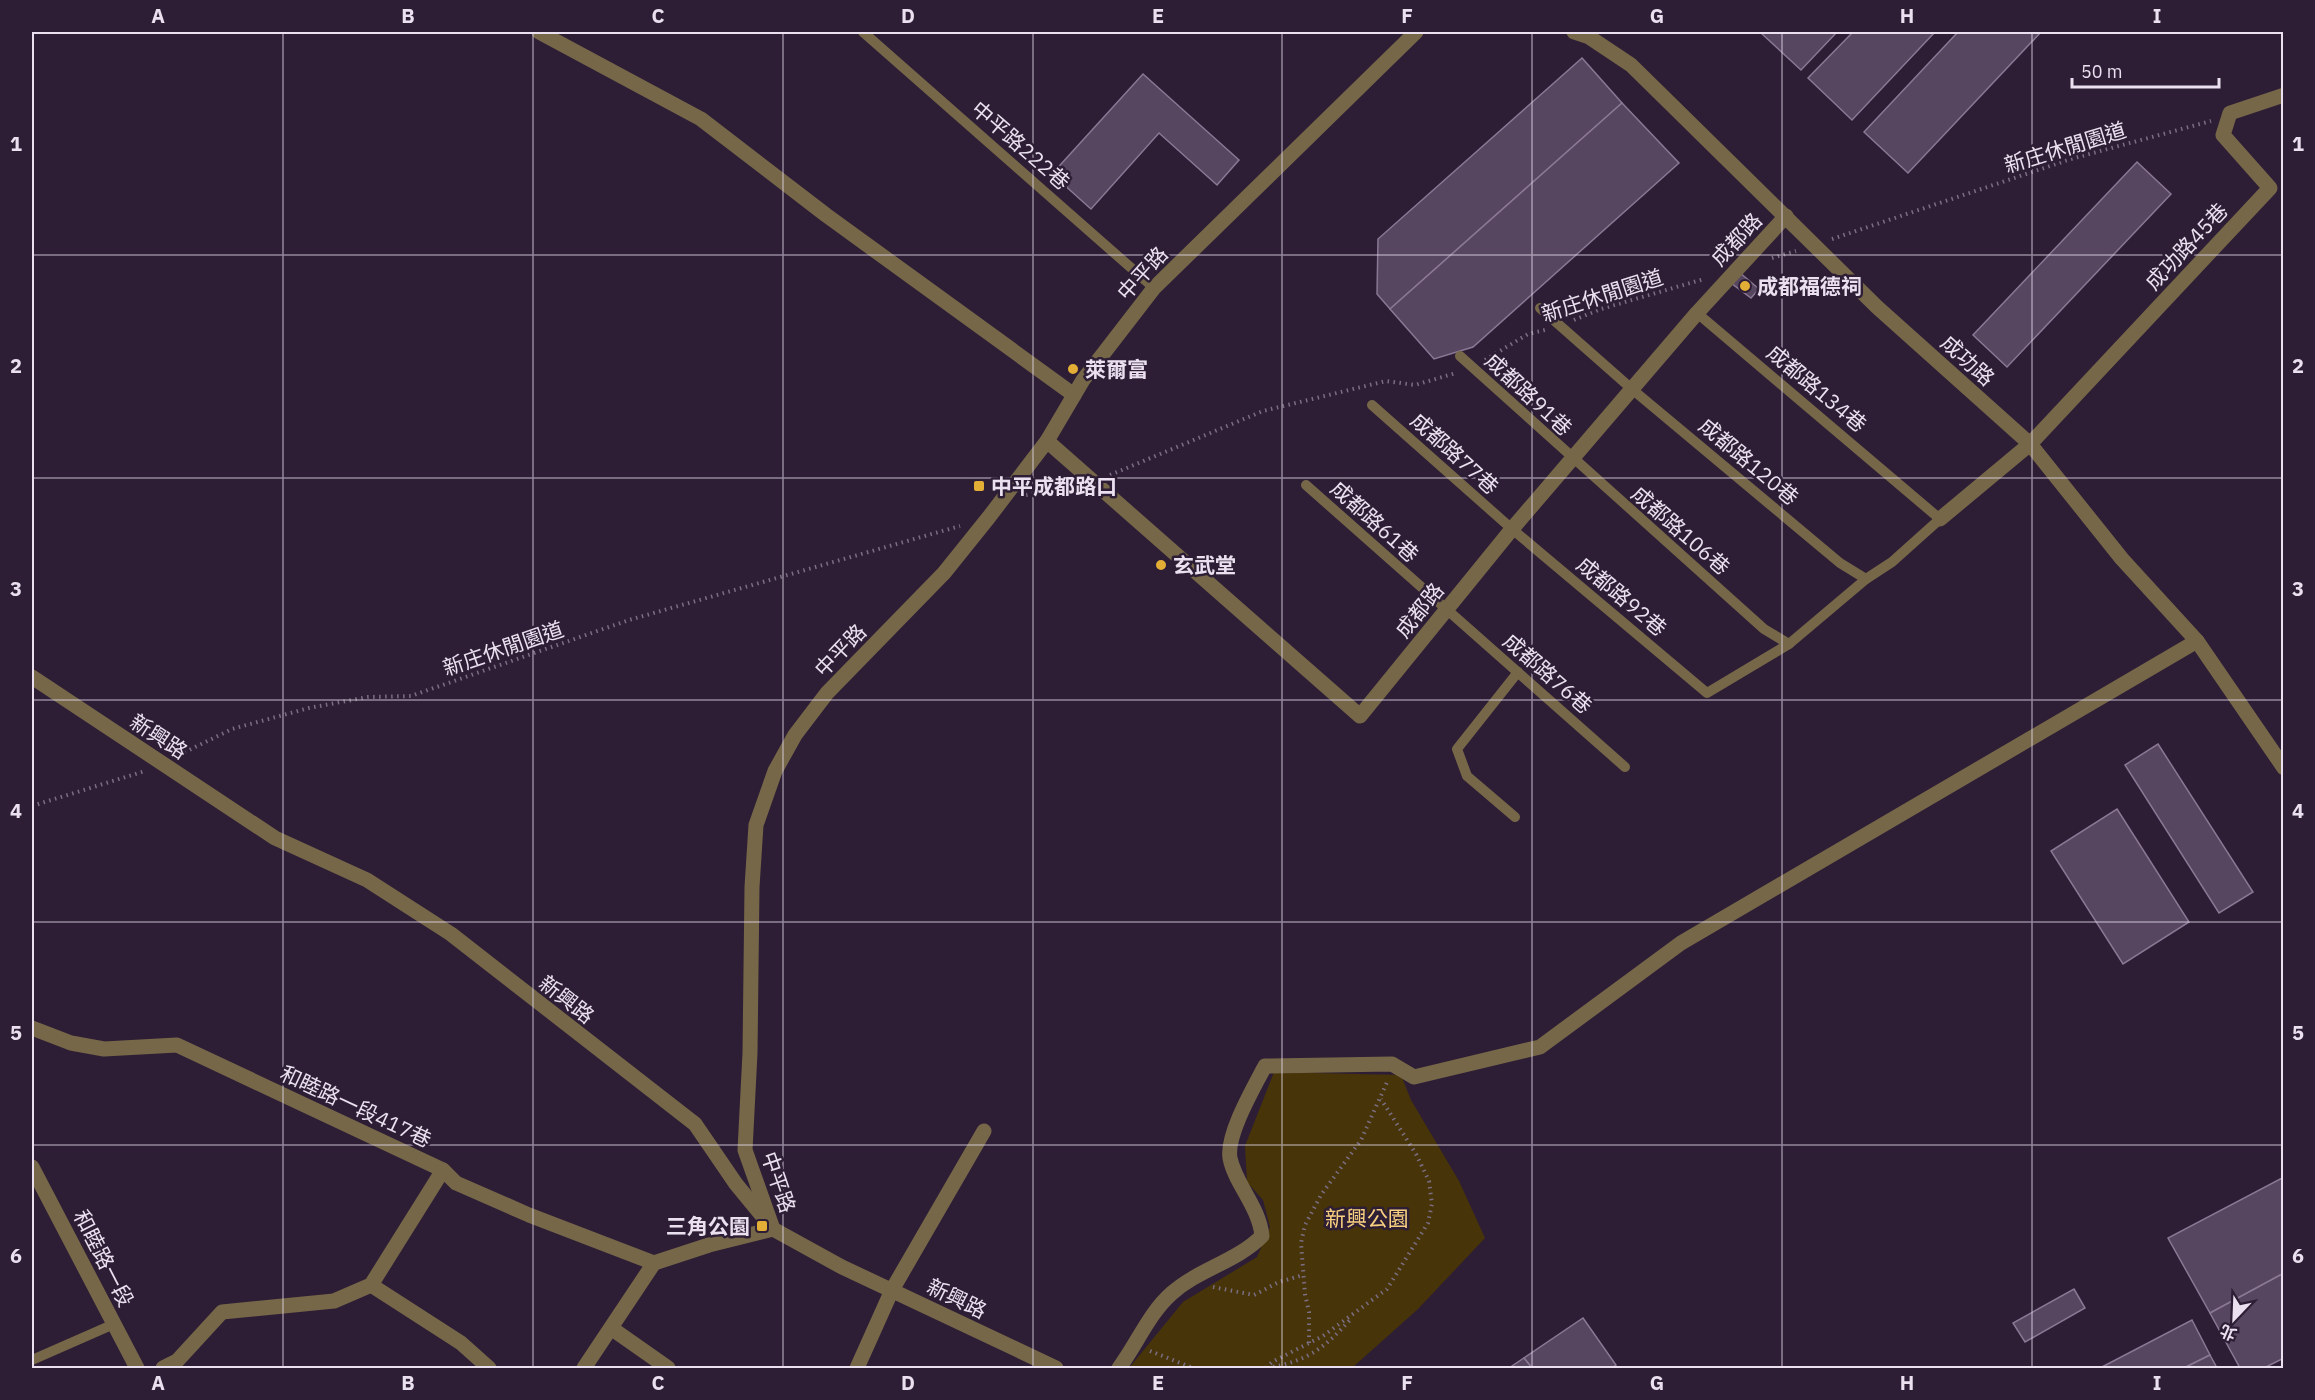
<svg xmlns="http://www.w3.org/2000/svg" width="2315" height="1400" font-family="'IBM Plex Sans','Noto Sans TC',sans-serif">
  <style>
    .green { fill: #473409 }
    .building { fill: #574660; stroke: #8a7894; stroke-width: 1.5 }
    .lines { fill: none; stroke-linecap: round; stroke-linejoin: round }
    .path { stroke: #7b6e82; stroke-width: 4; stroke-dasharray: 1.5 4.5; stroke-linecap: butt }
    .service { stroke: #766749; stroke-width: 10 }
    .minor { stroke: #766749; stroke-width: 15 }
    .tertiary { stroke: #766749; stroke-width: 15 }
    .grid { fill: none; stroke: #eae0f0; stroke-width: 1.5; stroke-opacity: 0.55 }
    .poi-dot { fill: #e3ae35; stroke: #2d1e35; stroke-width: 2 }
    .labels { text-anchor: middle; dominant-baseline: central; stroke-width: 5; stroke-linejoin: round; paint-order: stroke }
    .street-label { font-size: 21px; fill: #eae0f0; stroke: #2d1e35 }
    .poi-label { font-size: 21px; font-weight: bold; fill: #eae0f0; stroke: #2d1e35; text-anchor: start }
    .park-label { font-size: 21px; fill: #f8d07f; stroke: #2d1e35 }
    .neatline { fill: none; stroke: #eae0f0; stroke-width: 2 }
    .grid-label { font-size: 20px; text-anchor: middle; font-weight: bold; fill: #eae0f0 }
  </style>
  <rect width="100%" height="100%" fill="#2d1e35"/>
  <path class="green" d="M1274,1072L1401,1075L1411,1100L1459,1181L1485,1238L1418,1309L1352,1368H1129L1183,1302L1257,1257L1270,1227L1263,1200L1247,1182L1245,1146Z"/>
  <g class="building">
    <path d="M1760,32H1837L1801,70Z"/>
    <path d="M1853,32H1935L1852,120L1808,78Z"/>
    <path d="M1958,32H2041L1908,173L1864,132Z"/>
    <path d="M1582,58L1622,103L1390,309L1377,294L1378,239Z"/>
    <path d="M1143,74L1239,160L1217,185L1159,133L1091,209L1052,174Z"/>
    <path d="M1622,103L1679,163L1473,347L1434,359L1390,309Z"/>
    <path d="M2137,162L2171,194L2007,367L1973,335Z"/>
    <path d="M1739,272L1759,289L1751,298L1731,283Z"/>
    <path d="M2158,744L2253,892L2219,913L2125,765Z"/>
    <path d="M2117,809L2189,922L2123,964L2051,851Z"/>
    <path d="M2284,1177V1273L2210,1313L2168,1238Z"/>
    <path d="M2284,1273V1358L2264,1368H2240L2210,1313Z"/>
    <path d="M2074,1289L2085,1308L2025,1342L2013,1323Z"/>
    <path d="M1583,1318L1616,1365L1612,1368H1532L1524,1358Z"/>
    <path d="M2192,1320L2210,1355L2184,1368H2100Z"/>
    <path d="M2210,1355L2217,1368H2184Z"/>
    <path d="M1524,1358L1532,1368H1509Z"/>
  </g>
  <g class="lines">
    <g class="path">
      <path d="M1832,239L2071,159L2211,121"/>
      <path d="M1772,258L1796,251"/>
      <path d="M1574,320L1601,309L1704,279"/>
      <path d="M1485,360L1528,334L1545,330"/>
      <path d="M1110,475L1263,411L1386,381L1415,385L1456,373"/>
      <path d="M1026,495L1072,486"/>
      <path d="M179,755L232,729L309,708L368,697L411,696L629,620L960,526"/>
      <path d="M32,806L145,771"/>
      <path d="M1213,1287L1254,1295L1279,1282L1303,1275"/>
      <path d="M1309,1343V1312L1305,1294L1301,1243L1305,1225L1321,1195L1361,1140L1388,1080"/>
      <path d="M1150,1351L1193,1368"/>
      <path d="M1266,1368L1272,1362L1323,1336L1387,1289L1428,1223L1432,1204L1429,1181L1416,1154L1381,1099"/>
      <path d="M1267,1368C1308,1361 1323,1349 1351,1319"/>
    </g>
    <g class="service">
      <path d="M863,32L1154,288"/>
      <path d="M1540,308L1633,390L1840,563L1866,579"/>
      <path d="M1460,356L1764,629L1789,644"/>
      <path d="M1372,405L1512,529L1707,693L1789,644L1866,579L1892,562L1940,519L1697,313"/>
      <path d="M1306,485L1625,767"/>
      <path d="M1515,817L1467,776L1457,749L1518,672"/>
      <path d="M32,1360L114,1324"/>
    </g>
    <g class="minor">
      <path d="M539,32L701,119L826,215L1074,395"/>
      <path d="M1574,32L1589,37L1631,65L1877,307L2030,444L2122,559L2197,641L2284,768"/>
      <path d="M1047,441L1360,716L1512,529L1697,313L1786,216"/>
      <path d="M1940,519L2030,444L2270,188L2223,135L2230,113L2284,95"/>
      <path d="M32,677L275,838L367,880L451,934L695,1124L736,1184L773,1229L842,1267L1056,1368"/>
      <path d="M32,1028L71,1043L104,1049L177,1045L443,1170L456,1183L529,1215L654,1263"/>
      <path d="M773,1229L745,1150L750,1053L752,887L756,825L775,771L795,735L827,693L944,573L989,517L1047,441L1083,380L1154,288L1416,32"/>
      <path d="M371,1285L461,1343L489,1368"/>
      <path d="M611,1328L668,1368"/>
      <path d="M163,1368L177,1361L222,1312L334,1301L371,1285L443,1170"/>
      <path d="M584,1368L654,1263L709,1245L773,1229"/>
      <path d="M857,1368L892,1290L984,1131"/>
      <path d="M1119,1368C1137,1344 1149,1313 1172,1293C1199,1269 1236,1262 1262,1236C1259,1206 1235,1184 1230,1158C1226,1135 1254,1087 1265,1066L1392,1064L1414,1077L1540,1047L1681,943L2197,641"/>
    </g>
    <path class="tertiary" d="M32,1167L137,1368"/>
  </g>
  <path class="grid" d="M283,32V1368M533,32V1368M783,32V1368M1033,32V1368M1282,32V1368M1532,32V1368M1782,32V1368M2032,32V1368M32,255H2284M32,478H2284M32,700H2284M32,922H2284M32,1145H2284"/>
  <g class="poi-dot">
    <circle cx="1745" cy="286" r="6"/>
    <circle cx="1073" cy="369" r="6"/>
    <rect x="973" y="480" width="12" height="12" rx="3"/>
    <circle cx="1161" cy="565" r="6"/>
    <rect x="756" y="1220" width="12" height="12" rx="3"/>
  </g>
  <g class="labels">
    <g class="street-label">
      <text transform="translate(1021 145) rotate(41)">中平路222巷</text>
      <text transform="translate(2065 147) rotate(-17)">新庄休閒園道</text>
      <text transform="translate(1736 239) rotate(-47)">成都路</text>
      <text transform="translate(2186 246) rotate(-47)">成功路45巷</text>
      <text transform="translate(1142 273) rotate(-48)">中平路</text>
      <text transform="translate(1602 295) rotate(-18)">新庄休閒園道</text>
      <text transform="translate(1968 360) rotate(42)">成功路</text>
      <text transform="translate(1817 388) rotate(40)">成都路134巷</text>
      <text transform="translate(1529 394) rotate(43)">成都路91巷</text>
      <text transform="translate(1455 453) rotate(42)">成都路77巷</text>
      <text transform="translate(1749 461) rotate(40)">成都路120巷</text>
      <text transform="translate(1375 521) rotate(42)">成都路61巷</text>
      <text transform="translate(1681 530) rotate(41)">成都路106巷</text>
      <text transform="translate(1622 596) rotate(40)">成都路92巷</text>
      <text transform="translate(1419 610) rotate(-51)">成都路</text>
      <text transform="translate(503 648) rotate(-19)">新庄休閒園道</text>
      <text transform="translate(840 650) rotate(-46)">中平路</text>
      <text transform="translate(1548 673) rotate(41)">成都路76巷</text>
      <text transform="translate(159 736) rotate(33)">新興路</text>
      <text transform="translate(567 999) rotate(38)">新興路</text>
      <text transform="translate(356 1106) rotate(25)">和睦路一段417巷</text>
      <text transform="translate(779 1182) rotate(71)">中平路</text>
      <text transform="translate(104 1258) rotate(63)">和睦路一段</text>
      <text transform="translate(957 1298) rotate(26)">新興路</text>
    </g>
    <g class="poi-label">
      <text x="1757" y="286">成都福德祠</text>
      <text x="1085" y="369">萊爾富</text>
      <text x="991" y="486">中平成都路口</text>
      <text x="1173" y="565">玄武堂</text>
      <text x="750" y="1226" text-anchor="end">三角公園</text>
    </g>
    <g class="park-label">
      <text x="1367" y="1218">新興公園</text>
    </g>
  </g>
  <rect width="2315" height="1400" fill="none" stroke="#2d1e35" stroke-width="66"/>
  <g transform="translate(2234 1319) rotate(203)" stroke="#2d1e35" stroke-width="4.5" paint-order="stroke">
  <path d="M0-4.5L10 22L0 15L-10 22Z" fill="#eae0f0"/>
  <text y="-9" font-size="16" font-weight="bold" text-anchor="middle" fill="#eae0f0">北</text>
  </g>
  <path d="M2072 78v9h147v-9" fill="none" stroke="#eae0f0" stroke-width="3"/>
  <text x="2081" y="78" font-size="18" fill="#eae0f0" stroke="#2d1e35" stroke-width="4.5" paint-order="stroke">50 m</text>
  <rect x="33" y="33" width="2249" height="1334" class="neatline"/>
  <g class="grid-label">
    <text x="158" y="23">A</text>
    <text x="408" y="23">B</text>
    <text x="658" y="23">C</text>
    <text x="908" y="23">D</text>
    <text x="1158" y="23">E</text>
    <text x="1407" y="23">F</text>
    <text x="1657" y="23">G</text>
    <text x="1907" y="23">H</text>
    <text x="2157" y="23">I</text>
    <text x="16" y="151">1</text>
    <text x="2298" y="151">1</text>
    <text x="16" y="373">2</text>
    <text x="2298" y="373">2</text>
    <text x="16" y="596">3</text>
    <text x="2298" y="596">3</text>
    <text x="16" y="818">4</text>
    <text x="2298" y="818">4</text>
    <text x="16" y="1040">5</text>
    <text x="2298" y="1040">5</text>
    <text x="16" y="1263">6</text>
    <text x="2298" y="1263">6</text>
    <text x="158" y="1390">A</text>
    <text x="408" y="1390">B</text>
    <text x="658" y="1390">C</text>
    <text x="908" y="1390">D</text>
    <text x="1158" y="1390">E</text>
    <text x="1407" y="1390">F</text>
    <text x="1657" y="1390">G</text>
    <text x="1907" y="1390">H</text>
    <text x="2157" y="1390">I</text>
  </g>
</svg>
